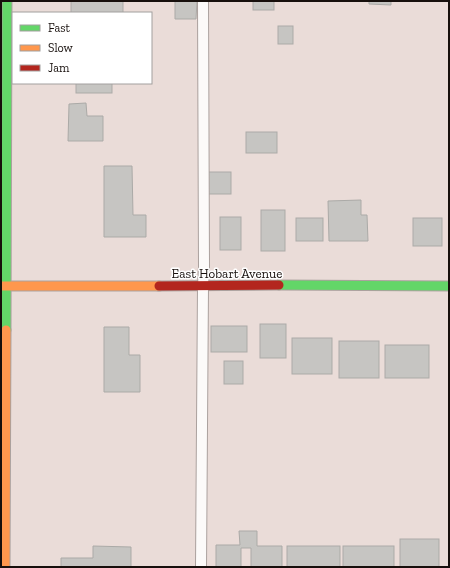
<svg xmlns="http://www.w3.org/2000/svg" width="450" height="568" font-family="'Zilla Slab',serif">
  <style>
    .building { fill: #c6c5c2; stroke: #abaaa7 }
    .lines { fill: none; stroke-linecap: round; stroke-linejoin: round }
    .lane-casing { stroke: #aba19e; stroke-width: 12 }
    .fast-casing { stroke: #aba19e; stroke-width: 11 }
    .slow-casing { stroke: #aba19e; stroke-width: 11 }
    .jam-casing { stroke: #aba19e; stroke-width: 11 }
    .lane { stroke: #fcfaf9; stroke-width: 10 }
    .fast { stroke: #63d668; stroke-width: 9 }
    .slow { stroke: #ff974d; stroke-width: 9 }
    .jam { stroke: #b3261e; stroke-width: 9 }
    .labels { text-anchor: middle; dominant-baseline: central; stroke-width: 3; stroke-linejoin: round; paint-order: stroke }
    .street-label { font-size: 13px; fill: #170f0c; stroke: #fff }
  </style>
  <rect width="100%" height="100%" fill="#eadcd8"/>
  <g class="building">
    <rect x="71" y="1" width="52" height="12"/>
    <path d="M175,1H197L196,19H175Z"/>
    <rect x="253" y="1" width="21" height="9"/>
    <path d="M369,1H391V5L369,4Z"/>
    <rect x="278" y="26" width="15" height="18"/>
    <rect x="76" y="83" width="36" height="10"/>
    <path d="M86,103L87,116H103V141H68L69,104Z"/>
    <rect x="246" y="132" width="31" height="21"/>
    <path d="M104,166H132L133,215H146V237H104Z"/>
    <rect x="208" y="172" width="23" height="22"/>
    <path d="M361,200V215H367L368,241H329L328,201Z"/>
    <rect x="261" y="210" width="24" height="41"/>
    <rect x="220" y="217" width="21" height="33"/>
    <rect x="296" y="218" width="27" height="23"/>
    <rect x="413" y="218" width="29" height="28"/>
    <rect x="260" y="324" width="26" height="34"/>
    <rect x="211" y="326" width="36" height="26"/>
    <path d="M104,327H129V355H140V392H104Z"/>
    <rect x="292" y="338" width="40" height="36"/>
    <rect x="339" y="341" width="40" height="37"/>
    <rect x="385" y="345" width="44" height="33"/>
    <rect x="224" y="361" width="19" height="23"/>
    <path d="M239,531H257V546H282V567H251V548H241V567H216V545H240Z"/>
    <rect x="400" y="539" width="39" height="28"/>
    <path d="M93,546L131,547V567H61V558H93Z"/>
    <rect x="287" y="546" width="53" height="21"/>
    <rect x="343" y="546" width="51" height="21"/>
  </g>
  <g class="lines">
    <defs>
      <path id="lane" d="M201,567L203,286L204,267L203,1"/>
      <g id="fast">
        <path d="M279,285L449,286"/>
        <path d="M6,330L7,1"/>
      </g>
      <g id="slow">
        <path d="M1,286H159"/>
        <path d="M5,567L6,330"/>
      </g>
      <path id="jam" d="M159,286L279,285"/>
    </defs>
    <use href="#lane" class="lane-casing"/>
    <use href="#fast" class="fast-casing"/>
    <use href="#slow" class="slow-casing"/>
    <use href="#jam" class="jam-casing"/>
    <use href="#lane" class="lane"/>
    <use href="#fast" class="fast"/>
    <use href="#slow" class="slow"/>
    <use href="#jam" class="jam"/>
  </g>
  <g class="labels">
    <g class="street-label">
      <text x="227" y="273">East Hobart Avenue</text>
    </g>
  </g>
  <rect width="450" height="568" fill="none" stroke="#170f0c" stroke-width="4"/>
  <rect x="12" y="12" width="140" height="72" fill="#ffffff" stroke="#a29f9e"/>
  <rect x="20" y="25" width="20" height="6" fill="#63d668" stroke="#a29f9e"/>
  <text x="48" y="32" font-size="12" fill="#170f0c">Fast</text>
  <rect x="20" y="45" width="20" height="6" fill="#ff974d" stroke="#a29f9e"/>
  <text x="48" y="52" font-size="12" fill="#170f0c">Slow</text>
  <rect x="20" y="65" width="20" height="6" fill="#b3261e" stroke="#a29f9e"/>
  <text x="48" y="72" font-size="12" fill="#170f0c">Jam</text>
</svg>
